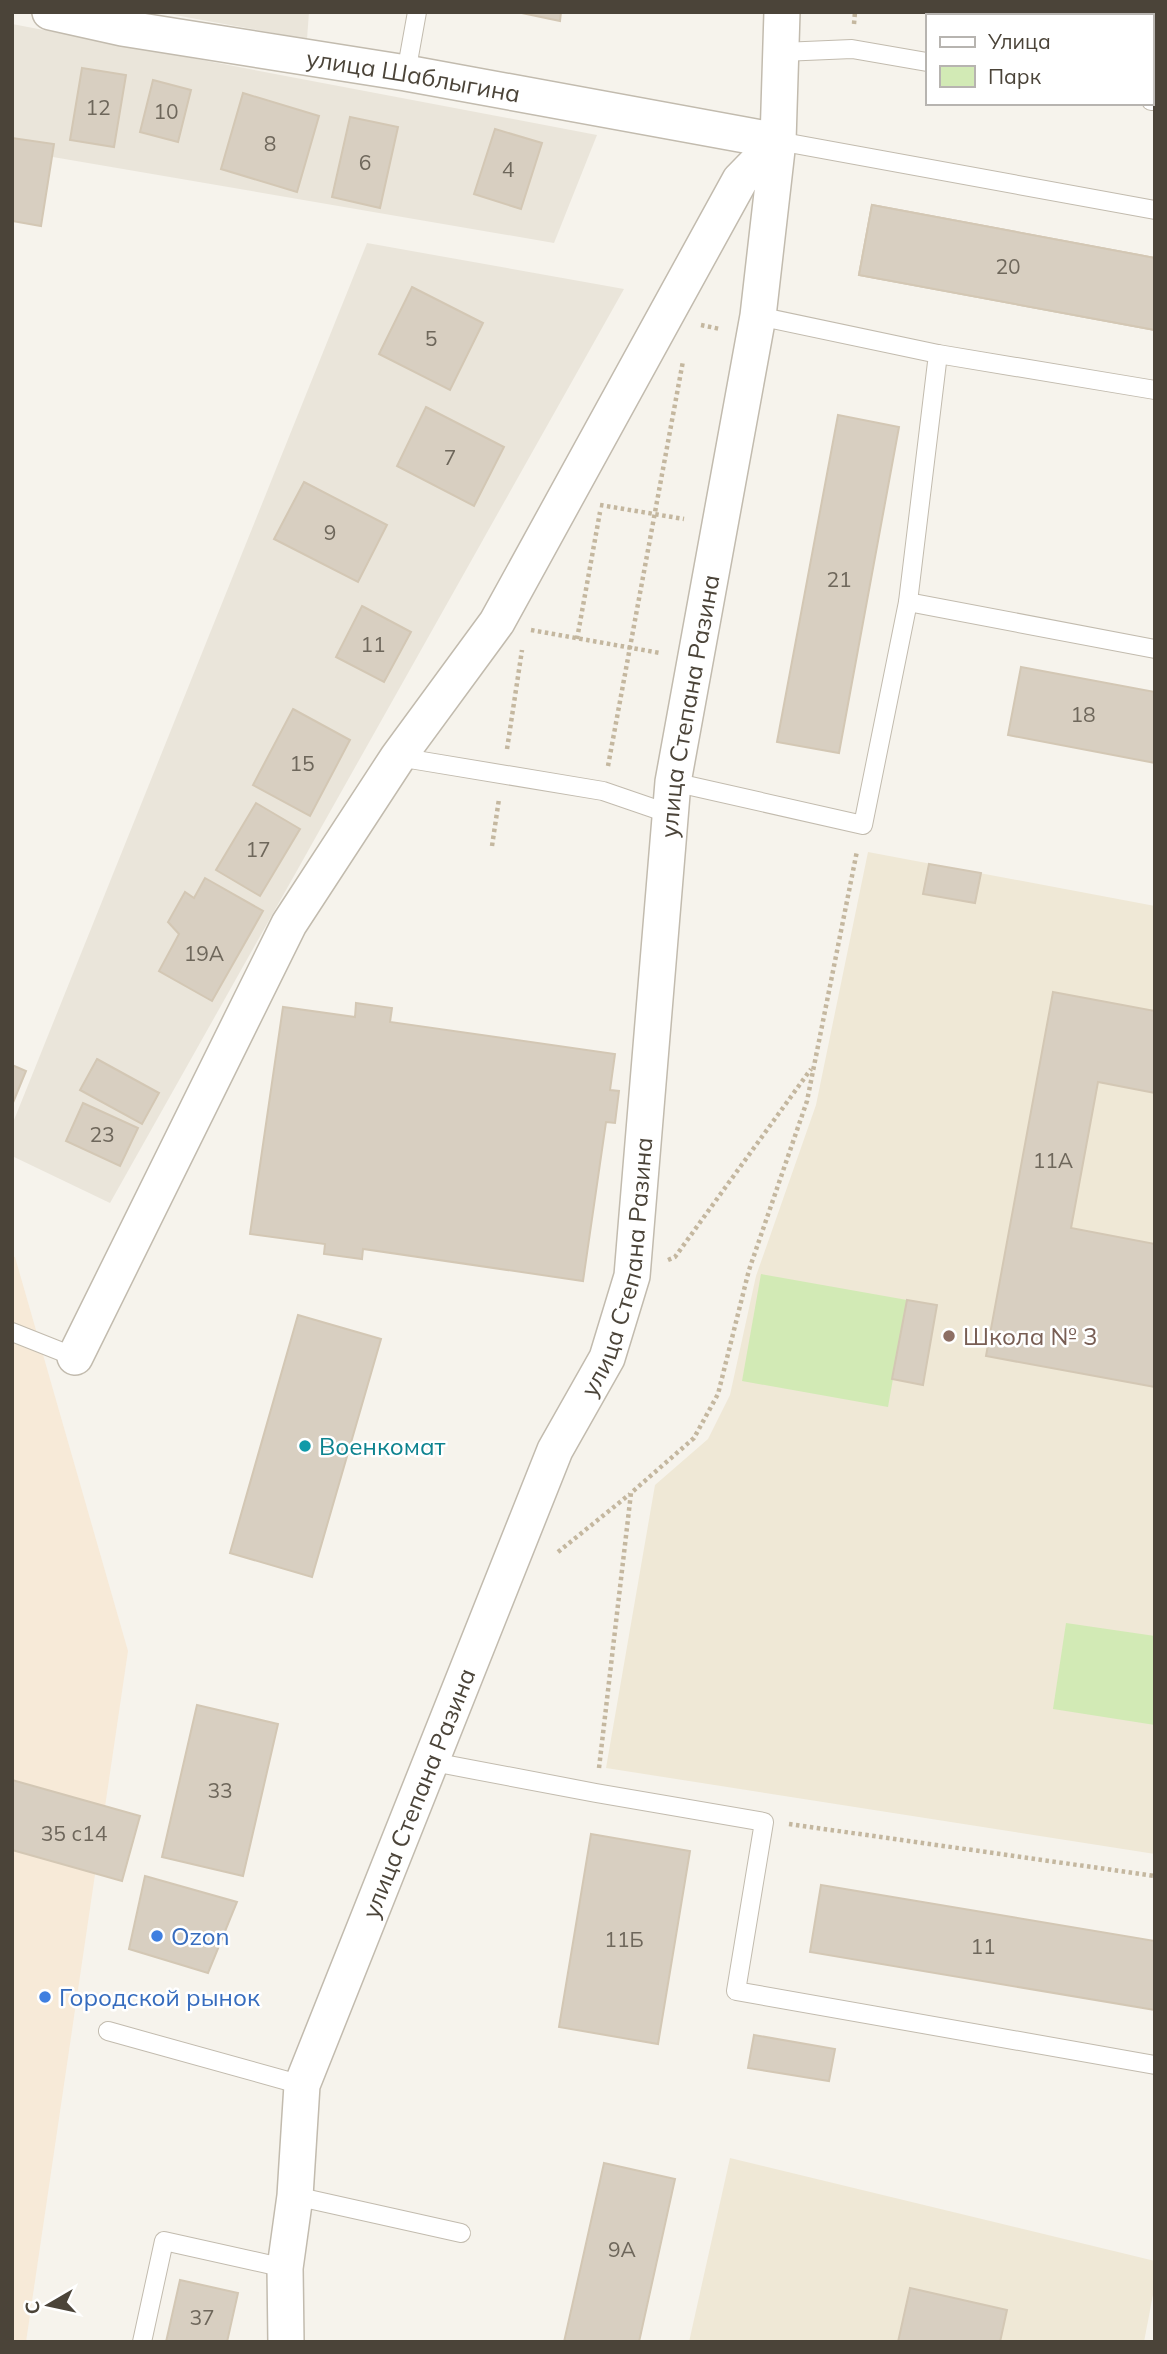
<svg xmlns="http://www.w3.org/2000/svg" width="1167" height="2354" font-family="Mulish,sans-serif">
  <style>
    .residential { fill: #eae5da }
    .commercial { fill: #f7ead8 }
    .education { fill: #efe8d6 }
    .green { fill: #d2eab5 }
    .building { fill: #d8cfc1; stroke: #d3c7b4; stroke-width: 2 }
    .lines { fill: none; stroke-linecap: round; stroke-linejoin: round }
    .service-casing { stroke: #c2bbae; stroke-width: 20 }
    .minor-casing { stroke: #c2bbae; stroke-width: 38 }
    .path { stroke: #c4b79f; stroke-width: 4.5; stroke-dasharray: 3.5 3.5; stroke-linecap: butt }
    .service { stroke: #fff; stroke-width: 18 }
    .minor { stroke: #fff; stroke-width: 35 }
    .education-dot { fill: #8d6e63; stroke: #fff; stroke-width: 2.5 }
    .culture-dot { fill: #0f9aa8; stroke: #fff; stroke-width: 2.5 }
    .shop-dot { fill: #3f7fe0; stroke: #fff; stroke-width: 2.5 }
    .labels { text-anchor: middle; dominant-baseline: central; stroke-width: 5; stroke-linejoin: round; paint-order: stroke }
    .number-label { font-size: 21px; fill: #6e675b }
    .street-label { font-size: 24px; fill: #4b4439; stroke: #fff }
    .education-label { font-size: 24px; fill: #785e54; stroke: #fff; text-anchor: start }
    .culture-label { font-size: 24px; fill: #0d838f; stroke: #fff; text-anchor: start }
    .shop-label { font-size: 24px; fill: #366cbe; stroke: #fff; text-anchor: start }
  </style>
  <rect width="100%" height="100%" fill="#f6f3ec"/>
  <g class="residential">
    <path d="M158,12H309L307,39Z"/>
    <path d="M12,24L597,135L554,243L12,150Z"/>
    <path d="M367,243L624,289L110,1203L12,1156V1125Z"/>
  </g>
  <path class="commercial" d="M12,1256L15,1257L128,1651L26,2342H12Z"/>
  <g class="education">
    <path d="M868,852L1155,906V1854L606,1768L655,1485L708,1439L730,1395L756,1276L816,1105Z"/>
    <path d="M730,2158L1155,2261V2284L1144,2342H689Z"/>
  </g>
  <g class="green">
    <path d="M761,1274L907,1300L888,1407L742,1381Z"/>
    <path d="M1066,1623L1155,1636V1725L1053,1709Z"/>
  </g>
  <g class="building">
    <path d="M517,12H561L560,21Z"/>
    <path d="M82,68L126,75L114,147L70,140Z"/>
    <path d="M153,80L191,90L178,142L140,132Z"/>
    <path d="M243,93L319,116L297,192L221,169Z"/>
    <path d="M350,117L398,127L380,208L332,197Z"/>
    <path d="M495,129L542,143L521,209L474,194Z"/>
    <path d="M12,138L54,144L41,226L12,221Z"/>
    <path d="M872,205L1155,258V330L859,275Z"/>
    <path d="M872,205L1155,258V330L859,275Z"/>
    <path d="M412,287L483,323L450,390L379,354Z"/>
    <path d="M426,407L504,447L474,506L397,466Z"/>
    <path d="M838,415L899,427L839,753L777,742Z"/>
    <path d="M304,482L387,525L358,582L274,539Z"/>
    <path d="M362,606L411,632L384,682L336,657Z"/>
    <path d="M1021,667L1155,692V763L1008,735Z"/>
    <path d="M293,709L350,740L310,816L253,785Z"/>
    <path d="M256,803L300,829L260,896L216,870Z"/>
    <path d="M929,864L981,873L975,903L923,894Z"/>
    <path d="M205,878L263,911L212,1001L159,971L179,934L168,922L185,892L194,898Z"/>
    <path d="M1053,992L1155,1011V1093L1098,1082L1071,1228L1155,1244V1387L986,1356Z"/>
    <path d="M356,1003L392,1008L390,1022L615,1054L610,1090L619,1091L615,1123L606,1122L583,1281L363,1249L362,1259L324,1254L325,1244L250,1234L283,1007L355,1017Z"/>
    <path d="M97,1059L159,1093L142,1124L80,1090Z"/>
    <path d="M12,1065L26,1071L12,1105Z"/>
    <path d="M83,1103L138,1128L120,1166L66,1141Z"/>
    <path d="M907,1300L937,1305L923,1385L892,1379Z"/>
    <path d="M298,1315L381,1339L312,1577L230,1553Z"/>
    <path d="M197,1705L278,1724L243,1876L162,1857Z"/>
    <path d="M12,1780L140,1816L122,1881L12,1850Z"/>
    <path d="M591,1834L690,1851L658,2044L559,2027Z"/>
    <path d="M145,1876L237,1902L208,1973L129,1949Z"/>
    <path d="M821,1885L1155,1941V2010L810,1952Z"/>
    <path d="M754,2035L835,2049L829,2081L748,2068Z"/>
    <path d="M604,2163L675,2179L639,2342H564Z"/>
    <path d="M180,2280L238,2293L227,2342H166Z"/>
    <path d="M910,2288L1007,2310L1000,2342H898Z"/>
  </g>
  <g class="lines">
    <defs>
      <g id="service">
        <path d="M782,52L852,49L927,62"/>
        <path d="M406,73L417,12"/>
        <path d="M1151,101H1155"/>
        <path d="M778,141L1155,210"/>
        <path d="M758,316L938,354L908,602L1155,649"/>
        <path d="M938,354L1155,390"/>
        <path d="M398,757L603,791L670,814"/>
        <path d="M673,782L863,825L908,602"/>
        <path d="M12,1332L75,1357"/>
        <path d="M433,1762L596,1793L764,1822L736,1991L1155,2065"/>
        <path d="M108,2031L302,2085"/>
        <path d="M295,2196L461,2233"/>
        <path d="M142,2342L164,2241L285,2268"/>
      </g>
      <g id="minor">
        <path id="s1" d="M50,12L122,28L406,73L778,141"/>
        <path d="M75,1357L289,924L398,757L497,622L740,180L778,141"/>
        <path id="s2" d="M286,2342L285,2268L295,2196L302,2085L555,1450L607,1358L632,1276L673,782L758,316L778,141L782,12"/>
      </g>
    </defs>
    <use href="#service" class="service-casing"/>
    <use href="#minor" class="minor-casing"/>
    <g class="path">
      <path d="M854,24L855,12"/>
      <path d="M701,325L720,329"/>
      <path d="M600,505L684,519"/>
      <path d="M531,630L660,653"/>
      <path d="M577,639L600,512"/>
      <path d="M507,749L522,650"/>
      <path d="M608,766L683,361"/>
      <path d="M492,846L499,799"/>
      <path d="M668,1260L675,1257L811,1069"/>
      <path d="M558,1552L630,1494"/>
      <path d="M599,1768L631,1493L694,1438L718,1394L749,1270L807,1101L857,851"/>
      <path d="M789,1824L1155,1876"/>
    </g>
    <use href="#service" class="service"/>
    <use href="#minor" class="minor"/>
  </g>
  <circle class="education-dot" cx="949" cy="1336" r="7"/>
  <circle class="culture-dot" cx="305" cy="1446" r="7"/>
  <g class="shop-dot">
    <circle cx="157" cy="1936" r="7"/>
    <circle cx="45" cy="1997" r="7"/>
  </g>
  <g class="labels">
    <g class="number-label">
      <text x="98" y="107">12</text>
      <text x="166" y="111">10</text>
      <text x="270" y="143">8</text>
      <text x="365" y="162">6</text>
      <text x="508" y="169">4</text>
      <text x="1008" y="266">20</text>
      <text x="431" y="338">5</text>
      <text x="450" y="457">7</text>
      <text x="330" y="532">9</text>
      <text x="839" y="579">21</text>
      <text x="373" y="644">11</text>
      <text x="1083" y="714">18</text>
      <text x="302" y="763">15</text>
      <text x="258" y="849">17</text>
      <text x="204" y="953">19А</text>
      <text x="102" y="1134">23</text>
      <text x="1053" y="1160">11А</text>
      <text x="220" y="1790">33</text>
      <text x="74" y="1833">35 с14</text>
      <text x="624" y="1939">11Б</text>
      <text x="983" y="1946">11</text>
      <text x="622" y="2249">9А</text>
      <text x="202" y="2317">37</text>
    </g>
    <g class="street-label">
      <text stroke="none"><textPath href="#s1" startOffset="369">улица Шаблыгина</textPath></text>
      <text stroke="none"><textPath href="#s2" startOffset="1706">улица Степана Разина</textPath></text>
      <text stroke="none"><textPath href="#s2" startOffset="1139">улица Степана Разина</textPath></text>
      <text stroke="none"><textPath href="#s2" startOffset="572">улица Степана Разина</textPath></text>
    </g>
    <g class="education-label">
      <text x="963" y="1336">Школа № 3</text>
    </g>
    <g class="culture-label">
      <text x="319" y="1446">Военкомат</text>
    </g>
    <g class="shop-label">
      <text x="171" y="1936">Ozon</text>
      <text x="59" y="1997">Городской рынок</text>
    </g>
  </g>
  <rect width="1167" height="2354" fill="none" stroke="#4b4439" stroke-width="28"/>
  <rect x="926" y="14" width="228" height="91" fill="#ffffff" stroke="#b7b4b0" stroke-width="2"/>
  <rect x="940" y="37" width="35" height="10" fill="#ffffff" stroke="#b7b4b0" stroke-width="2"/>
  <text x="988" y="49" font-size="21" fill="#4b4439">Улица</text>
  <rect x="940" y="66" width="35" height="21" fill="#d2eab5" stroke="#b7b4b0" stroke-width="2"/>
  <text x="988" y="84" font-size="21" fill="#4b4439">Парк</text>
  <g transform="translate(49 2305) rotate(261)" stroke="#ffffff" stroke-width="5" paint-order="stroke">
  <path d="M0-5L12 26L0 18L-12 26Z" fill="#4b4439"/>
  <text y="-10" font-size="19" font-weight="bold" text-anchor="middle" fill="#4b4439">С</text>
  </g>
</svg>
